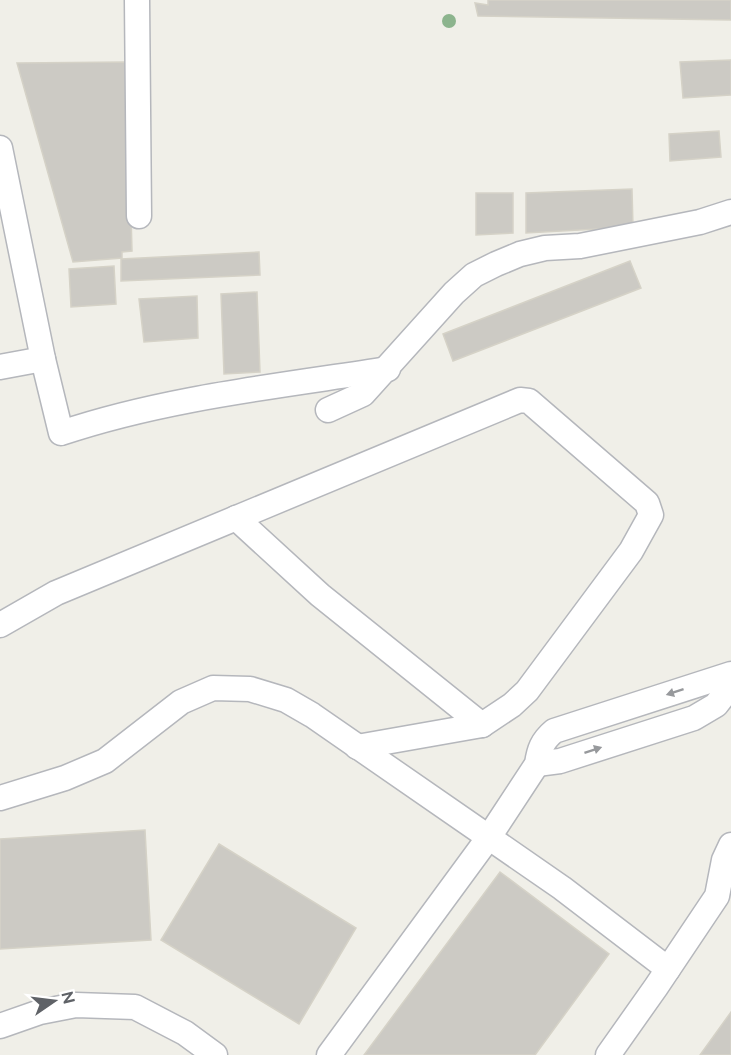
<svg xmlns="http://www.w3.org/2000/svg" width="731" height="1055" font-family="Raleway,sans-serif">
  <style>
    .building { fill: #cccac4; stroke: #d5d2c7; stroke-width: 1.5 }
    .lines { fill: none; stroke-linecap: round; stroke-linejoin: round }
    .minor-casing { stroke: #b5b7bc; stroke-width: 27 }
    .minor { stroke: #fff; stroke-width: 24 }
    .tree { fill: #8cb48d }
    .oneway { fill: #97999c }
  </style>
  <rect width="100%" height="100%" fill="#f0efe8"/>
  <g class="building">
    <path d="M488,0H731V20L478,16L475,3L488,5Z"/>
    <path d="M731,60V95L683,98L680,62Z"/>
    <path d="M127,62L132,251L122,252V258L73,262L17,63Z"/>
    <path d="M719,131L721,157L670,161L669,134Z"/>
    <path d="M632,189L633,227L526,233V193Z"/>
    <path d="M476,193H513V233L476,235Z"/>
    <path d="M259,252L260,275L121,281V259Z"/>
    <path d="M630,261L641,288L453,361L443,334Z"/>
    <path d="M114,266L116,304L71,307L69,269Z"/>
    <path d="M257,292L260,372L224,374L221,294Z"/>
    <path d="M197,296L198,338L144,342L139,299Z"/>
    <path d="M145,830L151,940L0,949V839Z"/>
    <path d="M219,844L356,928L299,1024L161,940Z"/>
    <path d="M500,872L609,954L535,1055H364Z"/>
    <path d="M731,1012V1055H700Z"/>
  </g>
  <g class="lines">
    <defs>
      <g id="minor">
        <path d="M137,0L139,216"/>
        <path d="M0,148L43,359L61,433C165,398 279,386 388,369"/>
        <path d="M0,367L43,359"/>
        <path d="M328,410L363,394L454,293L474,275L496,264L520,254L545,248L580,246L700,222L731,212"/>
        <path d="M236,518L320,595L482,725"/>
        <path d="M0,625L56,593L520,400L529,401L647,503L651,515L631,551L527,691L512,705L482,725L357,747"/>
        <path d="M537,764L560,761L694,718L716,705L731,686"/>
        <path d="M0,798L65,778L105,761L181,702L213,688L250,689L286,700L312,715L562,888L668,969"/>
        <path d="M0,1026L40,1012L76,1005L135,1007L185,1033L215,1055"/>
        <path d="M329,1055L489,837L537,764C539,750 542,741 554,731L731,674"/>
        <path d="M608,1055L656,987L717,896L724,860L731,845"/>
      </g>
    </defs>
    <use href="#minor" class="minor-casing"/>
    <use href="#minor" class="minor"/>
  </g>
  <circle class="tree" cx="449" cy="21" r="7"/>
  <defs><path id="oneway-solid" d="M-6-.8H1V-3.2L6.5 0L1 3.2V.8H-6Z" transform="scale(1.5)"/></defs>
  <g class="oneway">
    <use href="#oneway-solid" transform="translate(675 692) rotate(162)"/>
    <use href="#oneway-solid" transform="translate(593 750) rotate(-18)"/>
  </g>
  <g transform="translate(54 1001) rotate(76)" stroke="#ffffff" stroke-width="4.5" paint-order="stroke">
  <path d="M0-4.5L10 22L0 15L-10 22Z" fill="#5f6267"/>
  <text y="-9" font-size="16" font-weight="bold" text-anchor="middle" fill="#5f6267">N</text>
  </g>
</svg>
